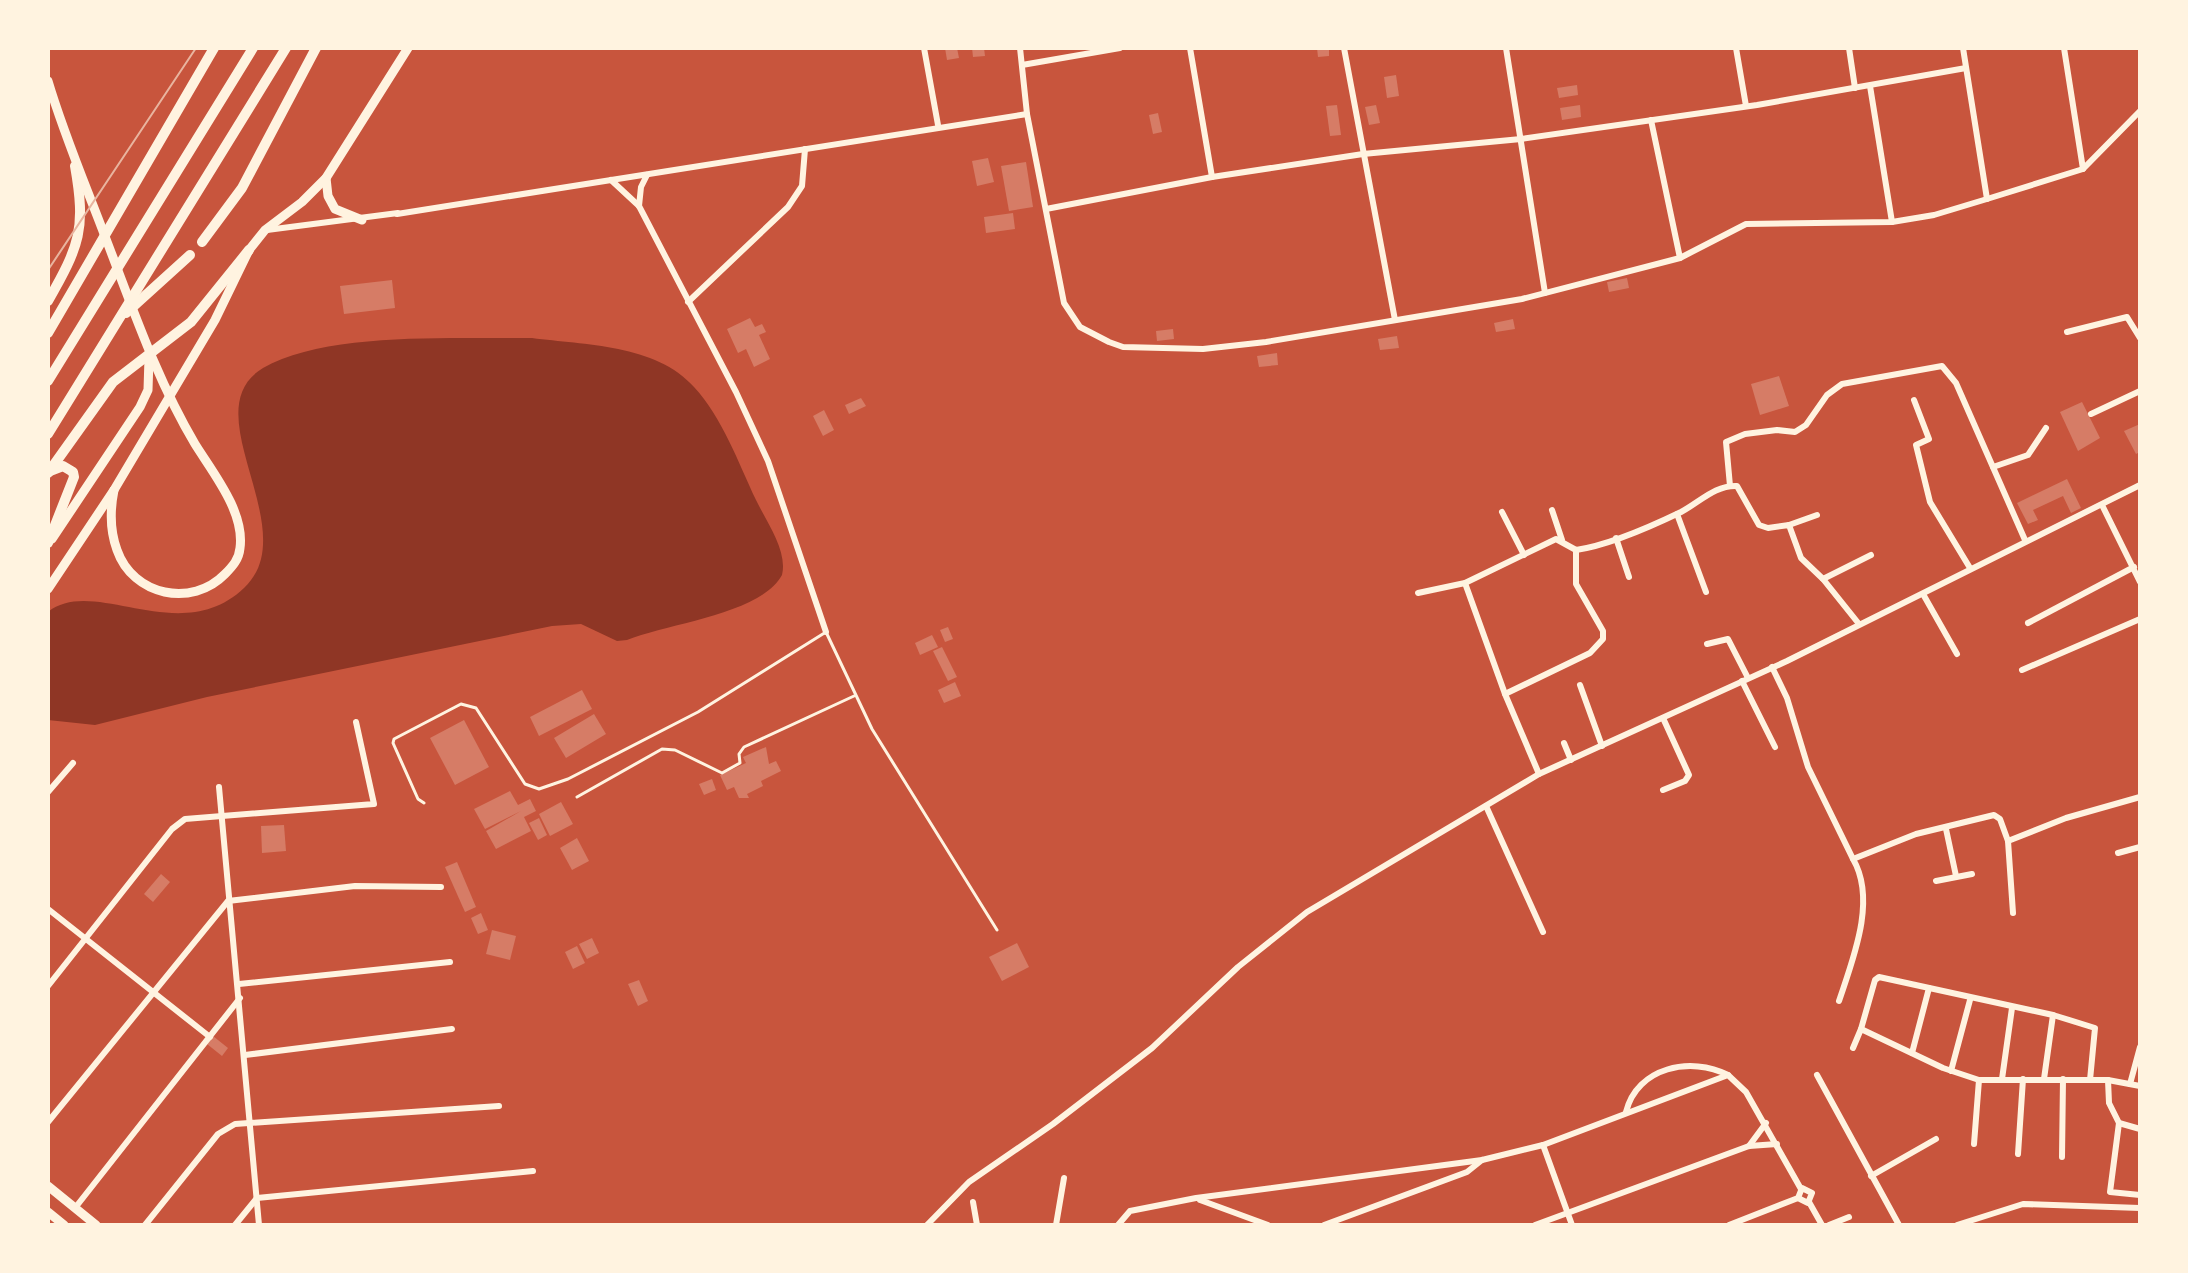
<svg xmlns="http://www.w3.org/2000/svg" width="2188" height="1273" font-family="Helvetica,sans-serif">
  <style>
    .water { fill: #8f3625 }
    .building { fill: #d67c66 }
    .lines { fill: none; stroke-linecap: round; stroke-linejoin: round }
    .service { stroke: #fff3e0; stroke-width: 3 }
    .minor { stroke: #fff3e0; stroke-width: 6 }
    .trunk { stroke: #fff3e0; stroke-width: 9 }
    .motorway { stroke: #fff3e0; stroke-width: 10 }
    .tram { stroke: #e9b49f; stroke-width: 2 }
  </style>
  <rect width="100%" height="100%" fill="#c8553d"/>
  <path class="water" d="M532,338C584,345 656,344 694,387C722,417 739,464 756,500C766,521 788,551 782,575C761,614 669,623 627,640L617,641L581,624L552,626L207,697L95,725L48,720V612C94,575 180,649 244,588C306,530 191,411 263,368C326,331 458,339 532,338Z"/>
  <g class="building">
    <path d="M945,48H957L959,58L947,60Z"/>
    <path d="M972,48H984L985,56L973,57Z"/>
    <path d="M1317,48H1329V56L1318,57Z"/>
    <path d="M1396,75L1399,96L1387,98L1384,77Z"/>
    <path d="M1577,85L1578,95L1559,98L1557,88Z"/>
    <path d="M1337,105L1341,135L1330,136L1326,106Z"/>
    <path d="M1376,105L1380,123L1369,125L1365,107Z"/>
    <path d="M1580,105L1581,117L1562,120L1560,108Z"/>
    <path d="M1158,113L1162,132L1153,134L1149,115Z"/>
    <path d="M988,158L994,182L977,186L972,161Z"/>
    <path d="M1026,162L1033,207L1009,211L1001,166Z"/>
    <path d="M1013,213L1015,229L986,233L984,217Z"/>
    <path d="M1627,278L1629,288L1609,292L1607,282Z"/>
    <path d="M392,280L395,308L344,314L340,286Z"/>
    <path d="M750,318L755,327L762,324L766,332L759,335L770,359L754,367L746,349L738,353L727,329Z"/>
    <path d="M1513,319L1515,329L1496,332L1494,323Z"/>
    <path d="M1173,329L1174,339L1157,341L1156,331Z"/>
    <path d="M1397,336L1399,348L1380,350L1378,339Z"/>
    <path d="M1277,353L1278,365L1259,367L1257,356Z"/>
    <path d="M1779,376L1789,406L1760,415L1751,384Z"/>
    <path d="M861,398L866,406L849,414L845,405Z"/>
    <path d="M2082,402L2100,438L2078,451L2060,412Z"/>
    <path d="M824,410L834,430L823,436L813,416Z"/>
    <path d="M2140,424V452L2136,454L2124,431Z"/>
    <path d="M2067,479L2081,508L2071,513L2063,496L2033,510L2038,520L2028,524L2017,503Z"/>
    <path d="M948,627L953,639L945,642L940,630Z"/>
    <path d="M932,635L938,647L920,655L915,643Z"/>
    <path d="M942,647L957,677L948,681L933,651Z"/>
    <path d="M955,682L961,696L944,703L938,690Z"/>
    <path d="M582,690L592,709L539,736L530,717Z"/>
    <path d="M594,714L606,734L566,758L554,738Z"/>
    <path d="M464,720L489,767L455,785L430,738Z"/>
    <path d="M766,747L769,764L776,761L781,771L761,781L763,786L747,794L749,798H739L734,787L727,790L720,775L746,763L743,757Z"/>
    <path d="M712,779L716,790L704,795L699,784Z"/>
    <path d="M510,791L518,805L530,799L536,811L524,817L531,831L496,849L486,831L521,811L485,829L474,809Z"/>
    <path d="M561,802L573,824L550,836L539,814Z"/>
    <path d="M539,818L547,835L538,840L529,823Z"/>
    <path d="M284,825L286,851L262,853L261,826Z"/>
    <path d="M577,838L589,861L572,870L560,848Z"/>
    <path d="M457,862L476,907L465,912L445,867Z"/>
    <path d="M161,874L170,882L153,902L144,894Z"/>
    <path d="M481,913L488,930L478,934L471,918Z"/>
    <path d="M492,930L516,936L510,960L486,954Z"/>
    <path d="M592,938L599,953L587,959L579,944Z"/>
    <path d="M1017,943L1029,967L1002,981L989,957Z"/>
    <path d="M577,946L585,963L573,969L565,952Z"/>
    <path d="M639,980L648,1001L638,1006L628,984Z"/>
    <path d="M213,1036L228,1048L222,1056L207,1044Z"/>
  </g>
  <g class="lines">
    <g class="service">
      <path d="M577,797L662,749L675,750L722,773L740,763L739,754L744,747L854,696"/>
      <path d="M424,803L418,799L393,743L394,739L461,704L476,708L525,784L539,789L568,779L698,712L826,632L872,729L997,930"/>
    </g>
    <g class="minor">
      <path d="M924,48L938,125"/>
      <path d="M1020,48L1027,114L1064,303L1080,327L1109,342L1123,347L1203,349L1266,342L1522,299L1680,258L1746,224L1892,222L1934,215L1987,199L2083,169L2140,111"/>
      <path d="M1190,48L1212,177"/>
      <path d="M1344,48L1395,320"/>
      <path d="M1506,48L1545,293"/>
      <path d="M1736,48L1746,106"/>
      <path d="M1849,48L1855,88"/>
      <path d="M1963,48L1987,199"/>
      <path d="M2064,48L2083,169"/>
      <path d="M1022,65L1120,48"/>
      <path d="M1870,86L1892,222"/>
      <path d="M1651,120L1680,258"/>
      <path d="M611,180L639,206L736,392L768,461L826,632"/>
      <path d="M639,206L641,187L647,175"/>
      <path d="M1046,209L1212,177L1363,154L1521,139L1757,105L1966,68"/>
      <path d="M397,214L1027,114"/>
      <path d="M267,230L398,213"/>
      <path d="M688,302L788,207L802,186L805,149"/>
      <path d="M2067,332L2127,317L2140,338"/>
      <path d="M1914,400L1929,439L1916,445L1930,502L1970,568"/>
      <path d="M2091,414L2140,391"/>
      <path d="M1993,467L2028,455L2046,428"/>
      <path d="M1730,486L1726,442L1745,434L1777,430L1795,432L1806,425L1827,395L1842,384L1942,366L1956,383L2025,540"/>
      <path d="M2102,505L2140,582"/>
      <path d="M1552,510L1562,540"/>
      <path d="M1502,512L1524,555"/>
      <path d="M1677,514L1706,592"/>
      <path d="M1789,525L1817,515"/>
      <path d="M1616,538L1629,577"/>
      <path d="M1823,579L1871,555"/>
      <path d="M1465,583L1505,694L1539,774"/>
      <path d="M1418,593L1465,583L1556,539L1576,550C1610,545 1650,527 1681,512C1700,502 1715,485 1737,486L1759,525L1768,528L1789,525L1801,558L1823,579L1859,624"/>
      <path d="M1923,594L1957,654"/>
      <path d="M2028,623L2134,567"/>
      <path d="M1707,644L1728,639L1748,678"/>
      <path d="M1772,667L1787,698L1808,767L1853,859L1916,834L1994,815L2000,819L2008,841"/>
      <path d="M2022,670L2140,619"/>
      <path d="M1742,681L1775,747"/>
      <path d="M1580,685L1602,746"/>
      <path d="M1505,694L1590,653L1603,639V631L1576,584V550"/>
      <path d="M1663,718L1689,775L1685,781L1663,790"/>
      <path d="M1564,743L1571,760"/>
      <path d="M219,787L259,1225"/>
      <path d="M48,792L73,763"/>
      <path d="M1486,806L1543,932"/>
      <path d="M1946,829L1956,876"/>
      <path d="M2118,853L2140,847"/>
      <path d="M1936,881L1972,874"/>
      <path d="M48,909L210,1037"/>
      <path d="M2013,913L2008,841L2066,818L2140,797"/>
      <path d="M239,984L450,962"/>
      <path d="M48,986L172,829L185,819L374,804L356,722"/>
      <path d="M1839,1001C1853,959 1877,900 1853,859"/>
      <path d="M1861,1029L1875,980L1879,977L2053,1015L2095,1028L2090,1080"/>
      <path d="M1853,1048L1861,1029L1943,1068L1979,1080H2108L2140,1086"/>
      <path d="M1912,1053L1929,988"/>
      <path d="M245,1055L452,1029"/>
      <path d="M1951,1071L1970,1000"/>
      <path d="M1817,1075L1899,1225"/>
      <path d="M2002,1079L2012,1008"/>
      <path d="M2044,1079L2053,1015"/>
      <path d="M2108,1080L2109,1103L2119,1123L2110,1192L2140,1195"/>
      <path d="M2130,1084L2140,1047"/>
      <path d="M1626,1112C1637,1067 1691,1056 1728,1075"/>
      <path d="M48,1122L228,901L355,886L441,887"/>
      <path d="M2119,1123L2140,1129"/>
      <path d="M1974,1144L1979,1080"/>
      <path d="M1543,1145L1572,1225"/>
      <path d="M1749,1146L1766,1123"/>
      <path d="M2018,1154L2023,1079"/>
      <path d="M2062,1157L2063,1079"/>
      <path d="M1871,1176L1936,1139"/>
      <path d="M1200,1200L1268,1225"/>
      <path d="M973,1202L977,1225"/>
      <path d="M1809,1202L1822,1225"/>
      <path d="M75,1208L240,998"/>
      <path d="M145,1225L218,1134L235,1124L499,1106"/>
      <path d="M235,1225L257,1198L533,1171"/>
      <path d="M927,1225L969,1182L1053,1124L1152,1048L1238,967L1307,912L1539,774L1787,661L2140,485"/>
      <path d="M1056,1225L1064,1178"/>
      <path d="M1118,1225L1130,1211L1196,1198L1482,1160L1543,1145L1728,1075L1746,1092L1801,1189"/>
      <path d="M1324,1225L1467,1172L1482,1160"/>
      <path d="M1535,1225L1749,1146L1777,1144"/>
      <path d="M1729,1225L1798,1198L1802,1188L1812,1193L1808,1203L1798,1198"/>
      <path d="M1829,1225L1849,1217"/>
      <path d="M1957,1225L2023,1204L2140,1208"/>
    </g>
    <g class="trunk">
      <path d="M48,81C64,135 86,186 106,239C133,309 157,380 195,444C213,473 245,512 240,548C239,559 233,566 225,574C192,608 133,596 117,550C110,531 110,510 114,490"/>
      <path d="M326,178L328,196L335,209L362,220"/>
      <path d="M52,539L140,407L148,390L149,358"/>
      <path d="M48,589L114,490L215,320L249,250L265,230L302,202L326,178L408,48"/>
      <path d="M48,1186L96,1225"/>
      <path d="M48,1212L64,1225"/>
    </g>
    <g class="motorway">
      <path d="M202,242L242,188L316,48"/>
      <path d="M48,301C80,245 86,229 75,166"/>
      <path d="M126,313L190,255"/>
      <path d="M48,333L214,48"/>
      <path d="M48,381L253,48"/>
      <path d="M48,434L286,48"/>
      <path d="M48,473L113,382L191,322L249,250"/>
      <path d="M48,543L74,477L73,472L63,466L50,471"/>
    </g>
    <path class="tram" d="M48,270L196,48"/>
  </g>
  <rect width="2188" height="1273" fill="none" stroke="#fff3e0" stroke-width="100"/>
</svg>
